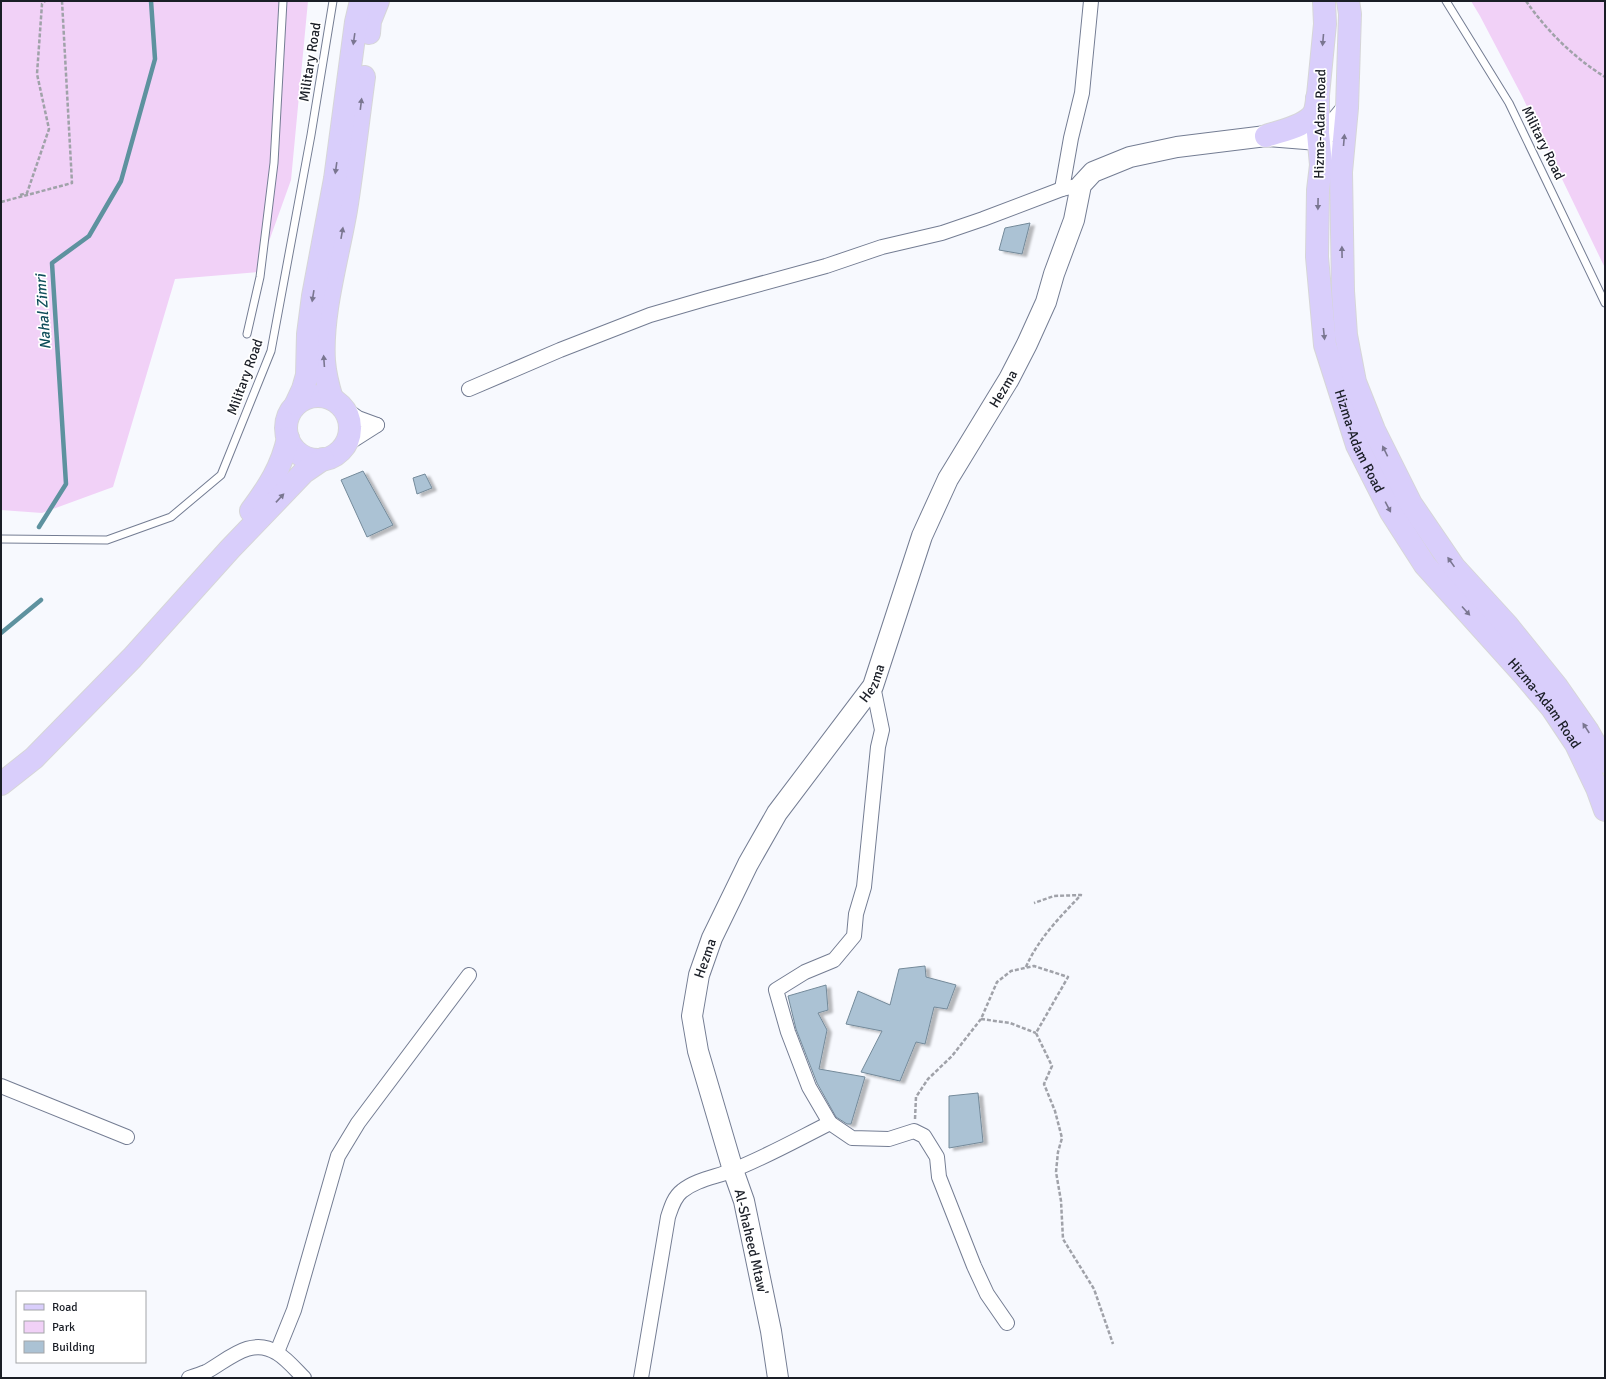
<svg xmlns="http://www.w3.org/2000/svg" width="1606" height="1379" font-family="Signika,sans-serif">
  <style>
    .green { fill: #f1d1f7 }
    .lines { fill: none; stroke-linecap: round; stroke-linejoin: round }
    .stream { stroke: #5e929f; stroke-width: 4.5 }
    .building { fill: #abc2d4; stroke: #748a9a; filter: url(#shadow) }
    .lane-casing { stroke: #747d93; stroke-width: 9 }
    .street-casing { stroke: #747d93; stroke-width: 16 }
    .secondary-casing { stroke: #747d93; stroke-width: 22 }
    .primary-casing { stroke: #d6d6d8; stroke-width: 24 }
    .path { stroke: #a0a2a9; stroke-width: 2.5; stroke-dasharray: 4 2; stroke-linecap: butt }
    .lane { stroke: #fff; stroke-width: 7 }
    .street { stroke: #fff; stroke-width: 14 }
    .secondary { stroke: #fff; stroke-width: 20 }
    .primary { stroke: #d9cefb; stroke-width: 22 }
    .oneway { fill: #7a7690 }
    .labels { text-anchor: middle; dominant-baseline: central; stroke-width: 3.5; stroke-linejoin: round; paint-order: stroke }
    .street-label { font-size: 14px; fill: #1a1e26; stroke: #fff }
    .water-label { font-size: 15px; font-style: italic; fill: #0e4e5a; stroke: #fff }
  </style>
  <defs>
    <filter id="shadow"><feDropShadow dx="4.5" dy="2.5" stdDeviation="1" flood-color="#0004"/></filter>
  </defs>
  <rect width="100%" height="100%" fill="#f7f9fe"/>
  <g class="green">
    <path d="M1,1H308L291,180L258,272L175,279L113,487L42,513L1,510Z"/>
    <path d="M1471,1H1605V268L1522,96L1480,16Z"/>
  </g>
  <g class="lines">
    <g class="stream">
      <path d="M39,527L66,484L52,263L89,236L121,181L155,59L151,1"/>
      <path d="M1,633L41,600"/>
    </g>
  </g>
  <g class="building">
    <path d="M1030,223L1022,254L999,250L1005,228Z"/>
    <path d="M363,471L393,525L367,537L341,480Z"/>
    <path d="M425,474L432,488L417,494L413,478Z"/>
    <path d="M925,966L926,977L956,985L947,1009L934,1007L925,1044L916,1042L900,1081L861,1072L882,1031L846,1024L858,991L890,1005L899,969Z"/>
    <path d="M826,985L828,1010L818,1013L827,1030L819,1069L865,1077L851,1124H847L836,1117L817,1083L796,1029L788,996Z"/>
    <path d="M978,1093L983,1142L949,1148V1096Z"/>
  </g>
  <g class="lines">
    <defs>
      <g id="lane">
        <path d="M1446,1L1509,103L1605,303"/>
        <path d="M247,334L260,277L274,163L283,1"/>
        <path d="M1,539L107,540L171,517L221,475L271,351L311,135L333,1"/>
      </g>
      <g id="street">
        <path d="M1062,189L1071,138L1082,93L1091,1"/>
        <path d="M469,389L560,350L650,315L705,299L826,266L882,247L942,233L983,219L1062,189L1081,185"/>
        <path d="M341,406L358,418L377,425"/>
        <path d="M344,446L377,425"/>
        <path d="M873,686L882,730L878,747L864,887L856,914L854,936L834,960L805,972L776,990L788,1032L809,1087L830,1123L852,1138L889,1139L914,1131L924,1136L937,1157L939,1177L974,1266L987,1294L1007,1323"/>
        <path d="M1,1086L127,1137"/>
        <path d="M277,1352L294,1310L338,1156L358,1123L469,975"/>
        <path d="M189,1378C195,1376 201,1374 206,1372C228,1360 251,1336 277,1353C287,1359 296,1370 304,1378"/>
        <path d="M641,1378L668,1217C671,1208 674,1197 682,1191C697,1179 717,1177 733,1170C766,1157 798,1139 830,1123"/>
      </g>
      <g id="secondary">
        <path d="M1318,140L1323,137L1347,108"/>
        <path id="s1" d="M778,1378L771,1331L744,1201L733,1170L698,1051L692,1016L699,975L712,938L748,864L777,813L873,686L922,536L948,479L1009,379L1027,344L1046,302L1054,274L1074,220L1081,185L1093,172L1130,157L1177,147L1266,136L1318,140L1329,153"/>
      </g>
      <g id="primary">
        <path id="s2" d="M1324,1L1325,24L1318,95V133L1321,165L1318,190L1317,257L1325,345L1357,445L1391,512L1425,565L1525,676L1552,708L1576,744L1597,788L1605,810"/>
        <path d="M1348,1L1350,14L1347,108L1341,172L1343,291L1346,335L1355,382L1374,430L1411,504L1454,567L1507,625L1557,687L1587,730L1605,762"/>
        <path d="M369,33L370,21L378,1"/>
        <path d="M1266,136C1280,131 1309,126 1315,111C1316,107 1317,102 1317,98"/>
        <circle cx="318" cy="428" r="32"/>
        <path d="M332,399C328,386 325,374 324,361C321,313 338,257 346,210C353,166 358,121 364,77"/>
        <path d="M296,404L303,389L307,375L308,334L313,296L335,179L356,22L361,1"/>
        <path d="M251,511C268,488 282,467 288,438"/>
        <path d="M1,784L34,758L132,658L230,549L304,472L323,459"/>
      </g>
    </defs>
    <use href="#lane" class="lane-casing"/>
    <use href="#street" class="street-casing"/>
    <use href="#secondary" class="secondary-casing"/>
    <use href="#primary" class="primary-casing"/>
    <g class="path">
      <path d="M1526,1C1547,31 1573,57 1605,77"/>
      <path d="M20,195L27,193L49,129L37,74L42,4L45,1"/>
      <path d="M1,202L72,183L62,1"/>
      <path d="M1026,967C1038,939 1060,917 1081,895L1054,896L1034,903"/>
      <path d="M981,1019L1010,1023L1036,1033"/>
      <path d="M915,1119L916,1097L928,1079L952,1056L981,1019L997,982L1011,971L1034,966L1068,977L1036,1033L1052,1066L1044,1084L1055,1111L1062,1138L1058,1152L1056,1172L1061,1201L1063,1239L1094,1289L1113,1344"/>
    </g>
    <use href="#lane" class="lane"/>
    <use href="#street" class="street"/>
    <use href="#secondary" class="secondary"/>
    <use href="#primary" class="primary"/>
  </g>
  <defs><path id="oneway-solid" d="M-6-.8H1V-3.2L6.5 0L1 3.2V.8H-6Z"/></defs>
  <g class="oneway">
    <use href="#oneway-solid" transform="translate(354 39) rotate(98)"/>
    <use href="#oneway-solid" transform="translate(1323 40) rotate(95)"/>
    <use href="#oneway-solid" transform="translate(361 104) rotate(-83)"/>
    <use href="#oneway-solid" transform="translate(1344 140) rotate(-85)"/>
    <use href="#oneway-solid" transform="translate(336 168) rotate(98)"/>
    <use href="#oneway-solid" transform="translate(1318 204) rotate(91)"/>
    <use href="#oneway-solid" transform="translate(342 233) rotate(-80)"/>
    <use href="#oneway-solid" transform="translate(1342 252) rotate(-91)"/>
    <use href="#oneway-solid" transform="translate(313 296) rotate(99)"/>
    <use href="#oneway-solid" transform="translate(1324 334) rotate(84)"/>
    <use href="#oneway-solid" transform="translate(324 361) rotate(-94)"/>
    <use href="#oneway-solid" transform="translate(1385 451) rotate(-116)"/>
    <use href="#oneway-solid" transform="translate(280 498) rotate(-47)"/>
    <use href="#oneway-solid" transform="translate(1388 507) rotate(62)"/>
    <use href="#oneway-solid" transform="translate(1451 562) rotate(-125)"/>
    <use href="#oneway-solid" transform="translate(1466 611) rotate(48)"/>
    <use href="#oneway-solid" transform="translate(1586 728) rotate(-123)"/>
  </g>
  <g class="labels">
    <g class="street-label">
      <text transform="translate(310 62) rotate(-81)">Military Road</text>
      <text transform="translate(1320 124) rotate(-89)">Hizma-Adam Road</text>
      <text transform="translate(1543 143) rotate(64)">Military Road</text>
      <text transform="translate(245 377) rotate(-70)">Military Road</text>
      <text stroke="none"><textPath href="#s1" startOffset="1080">Hezma</textPath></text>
      <text stroke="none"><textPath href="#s2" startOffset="447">Hizma-Adam Road</textPath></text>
      <text stroke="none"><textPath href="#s1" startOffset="756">Hezma</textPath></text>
      <text stroke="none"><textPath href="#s2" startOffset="771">Hizma-Adam Road</textPath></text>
      <text stroke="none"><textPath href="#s1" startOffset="432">Hezma</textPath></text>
      <text transform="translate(751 1242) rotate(77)">Al-Shaheed Mtaw'</text>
    </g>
    <g class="water-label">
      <text transform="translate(43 312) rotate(-94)">Nahal Zimri</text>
    </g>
  </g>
  <rect width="1606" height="1379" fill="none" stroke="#1a1e26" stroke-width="4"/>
  <rect x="16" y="1291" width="130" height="72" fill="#ffffff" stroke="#a3a5a8"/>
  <rect x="24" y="1304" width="20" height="6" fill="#d9cefb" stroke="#a3a5a8"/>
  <text x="52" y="1311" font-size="12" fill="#1a1e26">Road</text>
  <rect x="24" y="1321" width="20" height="12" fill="#f1d1f7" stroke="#a3a5a8"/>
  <text x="52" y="1331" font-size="12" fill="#1a1e26">Park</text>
  <rect x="24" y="1341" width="20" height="12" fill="#abc2d4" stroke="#a3a5a8"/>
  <text x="52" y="1351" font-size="12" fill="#1a1e26">Building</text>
</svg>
